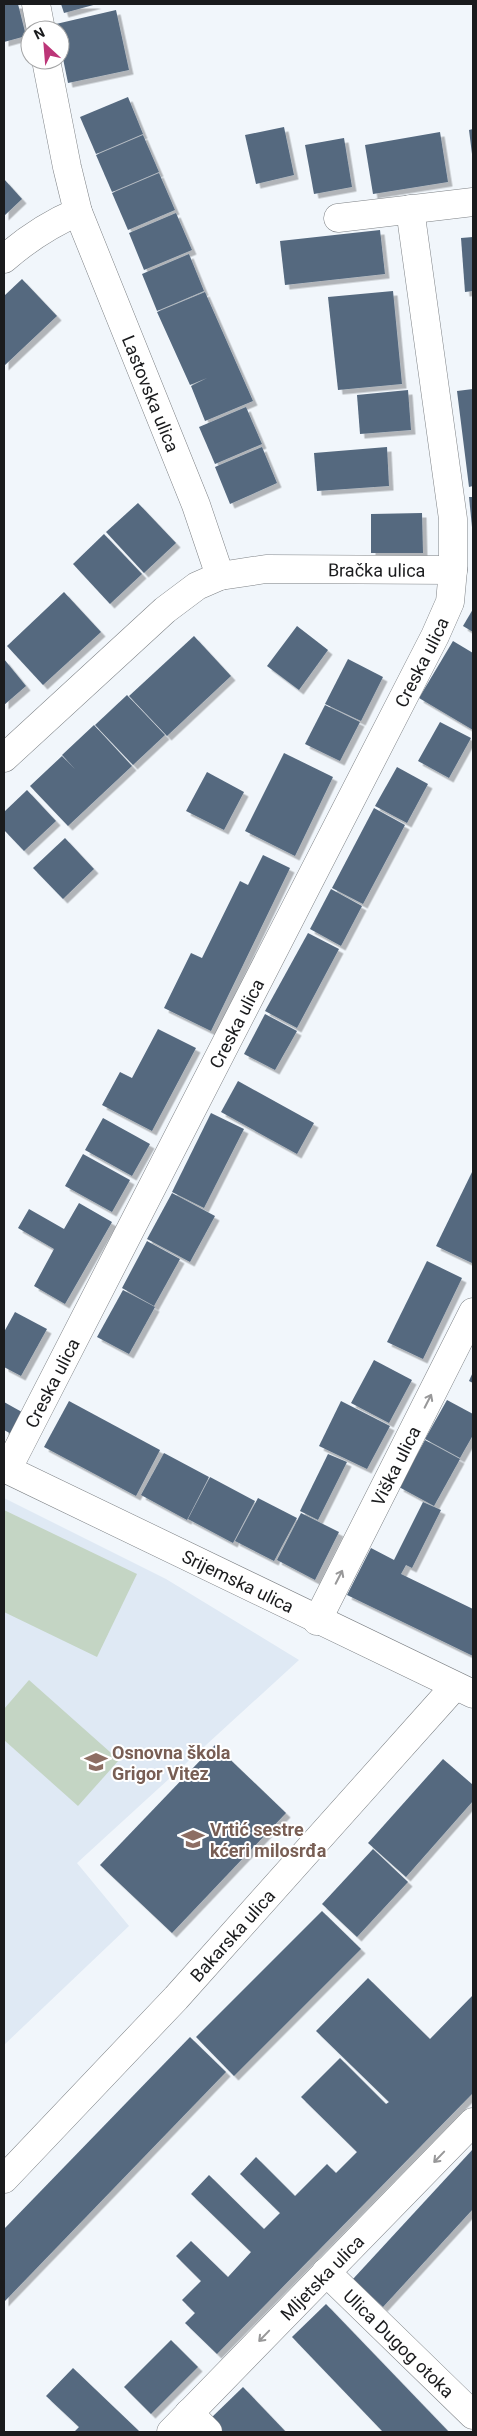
<svg xmlns="http://www.w3.org/2000/svg" width="477" height="2436" font-family="Roboto,sans-serif">
  <style>
    .built { fill: #dfe9f4 }
    .green { fill: #c4d5c4 }
    .building { fill: #55697f; filter: url(#shadow) }
    .lines { fill: none; stroke-linecap: round; stroke-linejoin: round }
    .street-casing { stroke: #7e8286; stroke-width: 29 }
    .street { stroke: #fff; stroke-width: 28 }
    .oneway { stroke: #989899 }
    .labels { text-anchor: middle; dominant-baseline: central; stroke-width: 4; stroke-linejoin: round; paint-order: stroke }
    .street-label { font-size: 18px; fill: #1a1b1d; stroke: #fff }
    .education-label { font-size: 18px; font-weight: bold; fill: #785e54; stroke: #fff; text-anchor: start }
  </style>
  <defs>
    <filter id="shadow"><feDropShadow dx="4.5" dy="4.5" stdDeviation="0" flood-color="#0004"/></filter>
  </defs>
  <rect width="100%" height="100%" fill="#f1f6fb"/>
  <path class="built" d="M4,1498L166,1579L299,1660L77,1863L129,1926L4,2045Z"/>
  <g class="green">
    <path d="M4,1510L137,1574L97,1657L4,1612Z"/>
    <path d="M29,1680L119,1760L78,1806L4,1740V1709Z"/>
  </g>
  <g class="building">
    <path d="M4,4H18L26,36L4,42Z"/>
    <path d="M61,4H97L64,13Z"/>
    <path d="M116,10L129,70L68,83L60,44V30H57L56,24Z"/>
    <path d="M128,97L143,134L96,154L80,117Z"/>
    <path d="M284,127L294,175L256,184L245,135Z"/>
    <path d="M473,129V153L472,154L469,130Z"/>
    <path d="M440,132L448,182L373,194L365,145Z"/>
    <path d="M143,135L159,172L112,192L96,155Z"/>
    <path d="M344,138L352,187L314,194L305,145Z"/>
    <path d="M159,173L175,210L128,230L112,193Z"/>
    <path d="M4,179L22,199L4,216Z"/>
    <path d="M176,213L192,250L144,270L129,233Z"/>
    <path d="M380,230L385,274L285,285L280,241Z"/>
    <path d="M473,237V291L465,292L461,238Z"/>
    <path d="M189,254L204,291L157,311L142,274Z"/>
    <path d="M22,279L57,316L4,366V296Z"/>
    <path d="M393,291L402,384L338,390L328,297Z"/>
    <path d="M205,292L253,401L205,421L191,386L207,378L190,385L157,312Z"/>
    <path d="M473,389V486L469,487L457,391Z"/>
    <path d="M408,390L411,430L360,434L357,395Z"/>
    <path d="M246,407L262,444L215,464L199,427Z"/>
    <path d="M262,447L277,483L230,504L215,467Z"/>
    <path d="M387,447L389,486L317,491L314,453Z"/>
    <path d="M469,497H473V527H472Z"/>
    <path d="M138,503L176,543L144,573L106,532Z"/>
    <path d="M422,513L423,553H371V514Z"/>
    <path d="M104,534L142,574L110,604L73,564Z"/>
    <path d="M64,592L101,632L43,685L7,646Z"/>
    <path d="M473,609V632L463,626Z"/>
    <path d="M297,626L328,650L299,690L267,666Z"/>
    <path d="M194,636L231,676L167,736L129,696Z"/>
    <path d="M453,641L473,653V730L419,698Z"/>
    <path d="M4,659L26,686L4,705Z"/>
    <path d="M348,659L383,677L361,721L325,704Z"/>
    <path d="M127,695L165,735L133,765L95,725Z"/>
    <path d="M325,705L360,722L340,761L305,744Z"/>
    <path d="M440,722L471,738L449,778L418,761Z"/>
    <path d="M94,725L132,766L68,826L30,786L62,756L75,769L62,755Z"/>
    <path d="M284,753L333,777L295,856L245,831Z"/>
    <path d="M397,767L428,784L407,823L375,806Z"/>
    <path d="M207,772L244,792L224,830L186,811Z"/>
    <path d="M27,790L56,821L24,851L4,830V812Z"/>
    <path d="M374,808L405,825L363,904L332,888Z"/>
    <path d="M65,838L94,869L63,899L33,868Z"/>
    <path d="M263,855L290,868L211,1031L164,1008L191,953L202,958L240,881L248,885Z"/>
    <path d="M331,889L362,906L341,946L310,929Z"/>
    <path d="M308,933L339,949L297,1028L265,1011Z"/>
    <path d="M265,1014L297,1031L275,1070L244,1054Z"/>
    <path d="M158,1029L196,1048L152,1131L102,1105L120,1072L132,1078Z"/>
    <path d="M238,1081L314,1123L297,1154L221,1112Z"/>
    <path d="M211,1113L244,1129L204,1208L172,1192Z"/>
    <path d="M103,1118L150,1144L132,1176L85,1150Z"/>
    <path d="M83,1154L130,1180L112,1212L65,1186Z"/>
    <path d="M473,1170V1260L472,1263L436,1246Z"/>
    <path d="M172,1193L215,1216L190,1262L147,1239Z"/>
    <path d="M79,1203L112,1222L65,1304L34,1286L54,1249L18,1228L29,1209L64,1229Z"/>
    <path d="M147,1241L180,1259L154,1306L122,1288Z"/>
    <path d="M427,1261L462,1278L423,1359L387,1342Z"/>
    <path d="M123,1290L155,1307L129,1354L97,1337Z"/>
    <path d="M15,1312L47,1329L21,1376L4,1367V1332Z"/>
    <path d="M374,1360L412,1380L389,1423L351,1403Z"/>
    <path d="M473,1372V1383L469,1381Z"/>
    <path d="M447,1400L473,1414V1435L460,1458L425,1439Z"/>
    <path d="M69,1401L160,1450L136,1496L44,1447Z"/>
    <path d="M341,1401L390,1426L367,1469L319,1446Z"/>
    <path d="M4,1402L29,1416L17,1437L4,1430Z"/>
    <path d="M425,1440L460,1459L434,1506L399,1487Z"/>
    <path d="M164,1453L209,1477L187,1520L141,1495Z"/>
    <path d="M328,1454L347,1462L318,1520L300,1511Z"/>
    <path d="M210,1477L255,1501L233,1543L188,1519Z"/>
    <path d="M258,1498L297,1518L274,1561L235,1541Z"/>
    <path d="M423,1502L441,1510L412,1568L406,1565L401,1574L473,1609V1656L347,1595L371,1548L394,1560Z"/>
    <path d="M301,1513L339,1532L315,1580L277,1560Z"/>
    <path d="M215,1745L286,1813L172,1933L100,1865Z"/>
    <path d="M443,1759L473,1785V1801L406,1877L368,1843Z"/>
    <path d="M373,1849L408,1882L357,1937L322,1904Z"/>
    <path d="M322,1911L361,1949L234,2076L196,2037Z"/>
    <path d="M368,1978L430,2039L473,1995V2093L217,2354L185,2323L195,2313L182,2300L201,2281L176,2256L191,2241L228,2277L251,2252L191,2194L209,2175L264,2229L280,2213L240,2174L256,2157L295,2196L327,2164L336,2173L357,2152L301,2097L340,2058L386,2104L389,2102L316,2031Z"/>
    <path d="M190,2037L226,2072L4,2302V2229Z"/>
    <path d="M473,2149V2209L383,2307L353,2279Z"/>
    <path d="M326,2304L449,2432H383L292,2337Z"/>
    <path d="M171,2340L198,2367L151,2414L124,2387Z"/>
    <path d="M73,2368L139,2431L138,2432H74L79,2427L46,2396Z"/>
    <path d="M243,2387L286,2432H220L209,2420Z"/>
  </g>
  <g class="lines">
    <defs>
      <g id="street">
        <path d="M36,4L41,30"/>
        <path id="s1" d="M46,60L67,167L78,212L196,505L220,576"/>
        <path d="M338,218L473,202"/>
        <path d="M4,259C27,239 49,224 78,212"/>
        <path id="s2" d="M4,758L165,610L197,586L220,576L266,569L453,570"/>
        <path id="s3" d="M4,1468L473,1694"/>
        <path id="s4" d="M7,1470L435,636L450,602L453,570V519L410,209"/>
        <path id="s5" d="M317,1621L473,1312"/>
        <path id="s6" d="M4,2179L176,1998L455,1686"/>
        <path id="s7" d="M326,2272L473,2415"/>
        <path d="M189,2413L208,2432"/>
        <path id="s8" d="M171,2432L473,2122"/>
      </g>
    </defs>
    <use href="#street" class="street-casing"/>
    <use href="#street" class="street"/>
  </g>
  <defs><path id="oneway-shaft" d="M-6 0H5M1.5-3L5.5 0L1.5 3" fill="none" stroke-width="1.6" stroke-linecap="round" stroke-linejoin="round" transform="scale(1.25)"/></defs>
  <g class="oneway">
    <use href="#oneway-shaft" transform="translate(428 1401) rotate(-63)"/>
    <use href="#oneway-shaft" transform="translate(339 1577) rotate(-63)"/>
    <use href="#oneway-shaft" transform="translate(439 2157) rotate(134)"/>
    <use href="#oneway-shaft" transform="translate(264 2336) rotate(134)"/>
  </g>
  <defs>
    <symbol id="school-bare" viewBox="-9 -9 18 18"><path d="M0-5L7-2L0 1L-7-2ZM-4 1L0 2.5L4 1V4Q0 6-4 4Z" fill="#8d6e63" stroke="#fff" stroke-width="2.5" paint-order="stroke"/></symbol>
  </defs>
  <g fill-rule="evenodd">
    <use href="#school-bare" x="80" y="1746" width="32" height="32"/>
    <use href="#school-bare" x="177" y="1823" width="32" height="32"/>
  </g>
  <g class="labels">
    <g class="street-label">
      <text stroke="none"><textPath href="#s1" startOffset="351">Lastovska ulica</textPath></text>
      <text stroke="none"><textPath href="#s2" startOffset="441">Bračka ulica</textPath></text>
      <text stroke="none"><textPath href="#s4" startOffset="908">Creska ulica</textPath></text>
      <text stroke="none"><textPath href="#s4" startOffset="502">Creska ulica</textPath></text>
      <text stroke="none"><textPath href="#s4" startOffset="98">Creska ulica</textPath></text>
      <text stroke="none"><textPath href="#s5" startOffset="174">Viška ulica</textPath></text>
      <text stroke="none"><textPath href="#s3" startOffset="260">Srijemska ulica</textPath></text>
      <text stroke="none"><textPath href="#s6" startOffset="334">Bakarska ulica</textPath></text>
      <text stroke="none"><textPath href="#s8" startOffset="216">Mljetska ulica</textPath></text>
      <text stroke="none"><textPath href="#s7" startOffset="102">Ulica Dugog otoka</textPath></text>
    </g>
    <g class="education-label">
      <text x="112" y="1752">Osnovna škola<tspan x="112" dy="21">Grigor Vitez</tspan></text>
      <text x="210" y="1829">Vrtić sestre<tspan x="210" dy="21">kćeri milosrđa</tspan></text>
    </g>
  </g>
  <rect width="477" height="2436" fill="none" stroke="#1a1b1d" stroke-width="10"/>
  <g transform="translate(45 45) rotate(334)"><circle r="24" fill="#ffffff" stroke="#a3a4a5"/>
  <path d="M0-4L9 19L0 12L-9 19Z" fill="#bc3678"/>
  <text y="-8" font-size="14" font-weight="bold" text-anchor="middle" fill="#1a1b1d">N</text>
  </g>
</svg>
